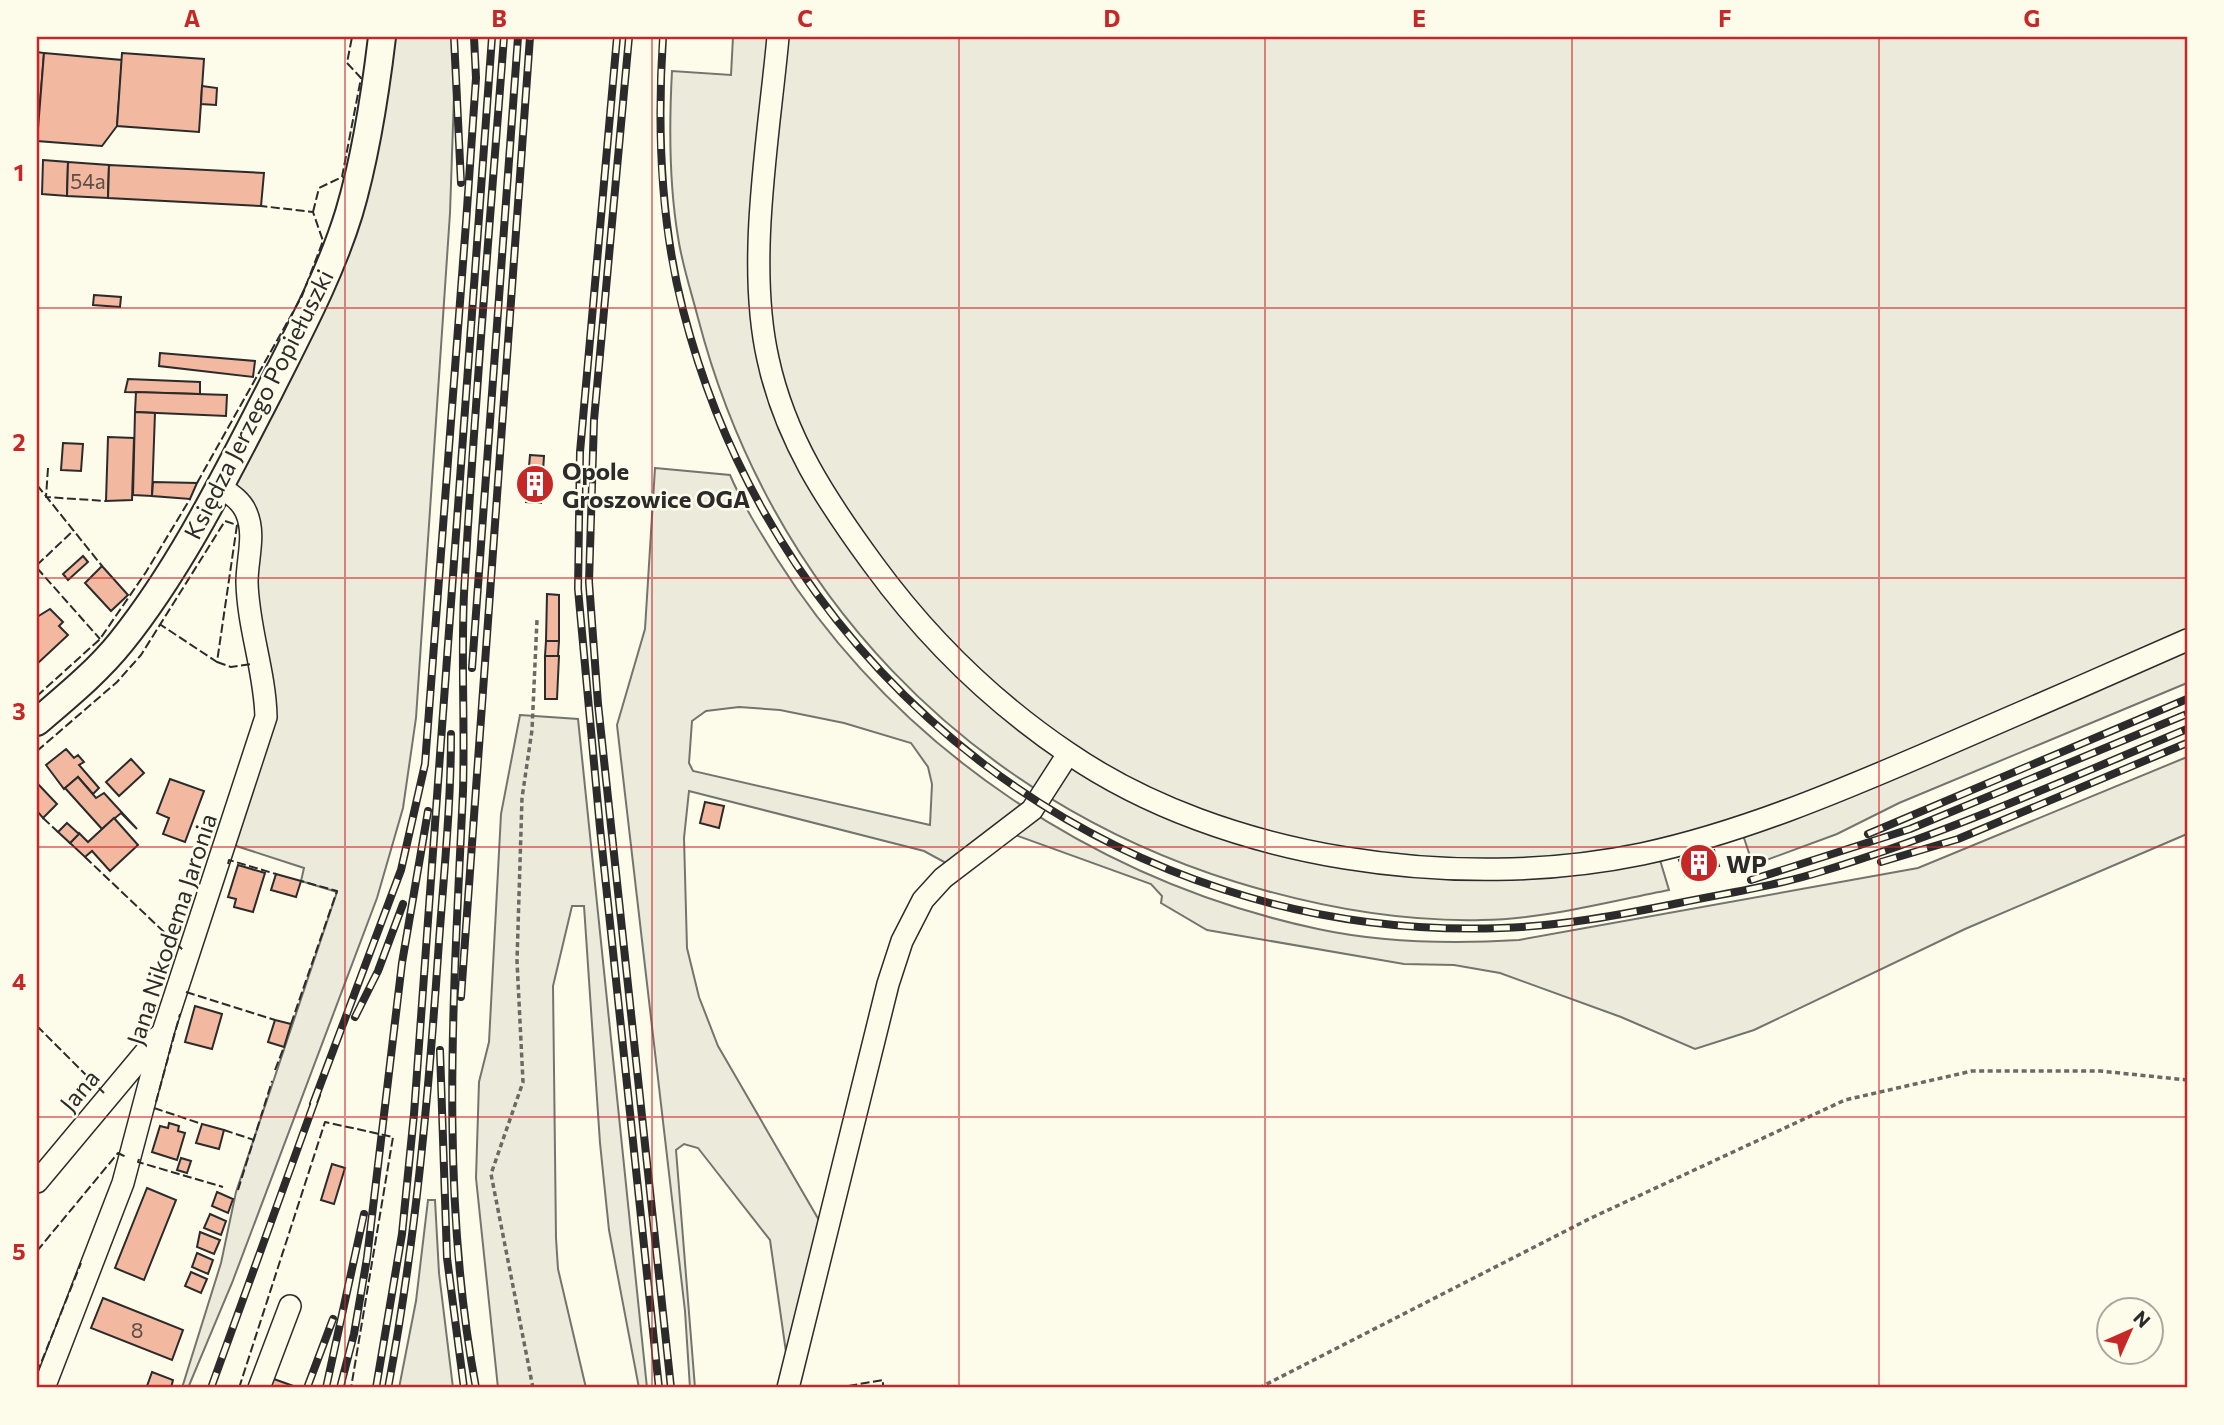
<svg xmlns="http://www.w3.org/2000/svg" width="2224" height="1425" font-family="Commissioner,sans-serif">
  <style>
    .green { fill: #ecebdb; stroke: #74746e; stroke-width: 2; fill-rule: evenodd }
    .building { fill: #f2b8a0; stroke: #2b2b2b; stroke-width: 2 }
    .lines { fill: none; stroke-linecap: round; stroke-linejoin: round }
    .minor-casing { stroke: #2b2b2b; stroke-width: 24 }
    .major-casing { stroke: #2b2b2b; stroke-width: 30 }
    .path { stroke: #6a6964; stroke-width: 3.5; stroke-dasharray: 5 3.5; stroke-linecap: butt }
    .minor { stroke: #fdfbea; stroke-width: 21 }
    .major { stroke: #fdfbea; stroke-width: 26 }
    .rail-casing { stroke: #2b2b2b; stroke-width: 8 }
    .rail { stroke: #fdfbea; stroke-width: 5; stroke-dasharray: 16; stroke-linecap: butt }
    .fence { stroke: #2b2b2b; stroke-width: 2; stroke-dasharray: 9 3.5; stroke-linecap: butt }
    .grid { fill: none; stroke: #c62828; stroke-width: 2; stroke-opacity: 0.55 }
    .labels { text-anchor: middle; dominant-baseline: central; stroke-width: 5; stroke-linejoin: round; paint-order: stroke }
    .number-label { font-size: 21px; fill: #5d4e48 }
    .street-label { font-size: 24px; fill: #2b2b2b; stroke: #fdfbea }
    .poi-label { font-size: 24px; font-weight: bold; fill: #2b2b2b; stroke: #fdfbea; text-anchor: start }
    .neatline { fill: none; stroke: #c62828; stroke-width: 2.5 }
    .grid-label { font-size: 23px; text-anchor: middle; font-weight: bold; fill: #c62828 }
  </style>
  <rect width="100%" height="100%" fill="#fdfbea"/>
  <g class="green">
    <path d="M382,37H456L450,213L416,718L403,808L377,898L232,1283L188,1388H182L221,1263L236,1192L337,892L301,881L304,868L227,843L260,741L251,542L219,486L325,276Z"/>
    <path d="M733,37H2187V683L1899,803L1837,834L1753,865L1740,826L1657,850L1669,890C1607,902 1545,919 1482,920C1400,922 1314,906 1236,882C966,798 769,591 698,318C691,291 682,264 678,237C669,183 669,126 672,71L731,75Z"/>
    <path d="M655,468L730,475C743,505 760,532 777,559C898,750 1098,882 1318,929C1383,943 1453,944 1519,940L1918,868L2187,757V834L1965,929L1754,1030L1695,1049L1621,1017L1500,973L1454,965L1404,964L1207,930L1161,903L1162,896L1151,884L1007,832L957,869L924,851L689,791L684,838L687,948L699,997L718,1046L827,1234L790,1380L770,1240L698,1148L684,1144L676,1150L695,1388H690L685,1311L617,725L645,629ZM739,707L780,710L844,723L911,743L928,767L932,784L930,825L693,771L689,763L692,721L706,711Z"/>
    <path d="M520,715L578,719L647,1388H639L609,1230L600,1143L584,906H572L553,986L556,1238L558,1269L586,1388H498L476,1178L479,1082L489,1042L501,814Z"/>
    <path d="M428,1200H435L439,1273L453,1388H399L416,1301Z"/>
  </g>
  <g class="building">
    <path d="M37,52L44,53L37,141Z"/>
    <path d="M44,53L122,60L117,126L102,146L37,141Z"/>
    <path d="M122,53L204,59L199,132L117,126Z"/>
    <path d="M202,86L217,88L216,105L201,104Z"/>
    <path d="M43,160L68,162L67,196L42,194Z"/>
    <path d="M68,162L109,165L108,198L67,196Z"/>
    <path d="M109,165L264,173L261,206L108,198Z"/>
    <path d="M94,295L121,297L120,307L93,305Z"/>
    <path d="M160,353L255,361L253,377L159,366Z"/>
    <path d="M128,379L200,382V394L125,392Z"/>
    <path d="M136,392L227,395L226,416L135,412Z"/>
    <path d="M135,412L155,413L152,496L133,495Z"/>
    <path d="M108,437L134,438L132,500L106,501Z"/>
    <path d="M63,443L83,444L81,471L61,470Z"/>
    <path d="M530,455L544,456L541,503L526,502Z"/>
    <path d="M153,482L197,483L190,499L152,496Z"/>
    <path d="M83,556L88,562L68,580L63,574Z"/>
    <path d="M102,566L128,595L111,611L85,583Z"/>
    <path d="M547,594L559,595V641H546Z"/>
    <path d="M50,609L63,622L59,626L68,635L37,664V617Z"/>
    <path d="M546,641H559L558,656H545Z"/>
    <path d="M545,656H559L557,699H545Z"/>
    <path d="M66,749L74,758L78,755L84,762L79,765L99,788L93,794L78,777L64,789L46,765Z"/>
    <path d="M131,759L144,773L119,796L106,782Z"/>
    <path d="M78,777L96,798L104,793L137,829L121,813L102,829L65,788Z"/>
    <path d="M170,779L204,791L185,842L163,834L169,818L157,813Z"/>
    <path d="M37,783L57,804L43,818L37,811Z"/>
    <path d="M705,802L724,806L719,828L700,823Z"/>
    <path d="M114,818L138,845L110,871L92,851L85,857L70,843L79,833L88,842Z"/>
    <path d="M67,823L79,834L70,843L58,832Z"/>
    <path d="M1714,850L1719,866L1685,876L1679,860Z"/>
    <path d="M238,865L265,873L253,912L234,907L236,899L228,897Z"/>
    <path d="M276,874L301,881L296,897L271,890Z"/>
    <path d="M195,1006L222,1014L212,1049L185,1042Z"/>
    <path d="M275,1020L291,1024L284,1047L268,1042Z"/>
    <path d="M169,1123L179,1126L178,1131L185,1133L177,1160L152,1152L160,1126L168,1128Z"/>
    <path d="M202,1124L224,1130L219,1149L196,1143Z"/>
    <path d="M181,1158L191,1161L187,1173L177,1170Z"/>
    <path d="M332,1164L345,1168L334,1204L321,1200Z"/>
    <path d="M147,1188L176,1200L144,1280L115,1268Z"/>
    <path d="M217,1192L233,1199L228,1213L212,1206Z"/>
    <path d="M210,1214L226,1221L221,1235L204,1228Z"/>
    <path d="M200,1232L220,1240L214,1254L197,1247Z"/>
    <path d="M197,1253L213,1260L208,1274L192,1267Z"/>
    <path d="M191,1272L207,1279L201,1293L185,1286Z"/>
    <path d="M103,1298L183,1330L172,1360L91,1328Z"/>
    <path d="M152,1372L173,1380L171,1388L147,1386Z"/>
    <path d="M271,1378L299,1388H269Z"/>
  </g>
  <g class="lines">
    <defs>
      <g id="minor">
        <path d="M778,37C769,136 746,262 768,359C785,438 826,500 873,564C927,638 991,701 1068,753C1224,860 1459,892 1642,854C1740,833 1835,793 1928,753C2014,716 2101,678 2187,640"/>
        <path d="M37,1182L159,1036"/>
        <path d="M44,1388L123,1183L163,1032L266,717C265,671 248,628 247,582C247,559 256,534 246,512C241,500 229,493 219,486"/>
        <path d="M259,1388L290,1306"/>
        <path d="M788,1388L888,984L902,941L923,900L943,878L1032,810L1068,754"/>
      </g>
      <path id="major" d="M37,722C66,697 97,672 121,642C181,567 225,477 269,392C298,334 330,275 349,213C366,156 375,96 382,37"/>
    </defs>
    <use href="#minor" class="minor-casing"/>
    <use href="#major" class="major-casing"/>
    <g class="path">
      <path d="M533,1388L491,1174L523,1082L517,961L522,798L532,730L537,620"/>
      <path d="M1259,1388L1591,1218L1845,1100L1972,1071H2100L2187,1080"/>
    </g>
    <use href="#minor" class="minor"/>
    <use href="#major" class="major"/>
    <defs>
      <g id="rail">
        <path d="M454,37L461,183"/>
        <path d="M617,37L580,452L578,589L600,828L659,1388"/>
        <path d="M629,37L594,420L589,582L598,704L671,1388"/>
        <path d="M663,37C657,129 660,220 683,310C778,681 1115,942 1501,928C1561,926 1620,915 1679,903C1727,893 1776,886 1823,871C1948,833 2067,779 2187,729"/>
        <path d="M472,668L518,37"/>
        <path d="M1868,834L2187,699"/>
        <path d="M1881,862L1958,839L2187,743"/>
        <path d="M1751,880L1910,829L2187,714"/>
        <path d="M461,997L530,37"/>
        <path d="M355,1017L378,971L403,904"/>
        <path d="M440,1050L447,1258L464,1388"/>
        <path d="M313,1104L401,870L425,764L466,223L476,78L474,37"/>
        <path d="M211,1388L317,1095"/>
        <path d="M307,1388L333,1319"/>
        <path d="M326,1388L364,1214"/>
        <path d="M340,1388L354,1334L367,1258L402,963L428,811"/>
        <path d="M376,1388L402,1234L414,1114L492,37"/>
        <path d="M388,1388C415,1245 428,1102 438,956C443,882 451,808 451,734"/>
        <path d="M476,1388C439,1191 454,990 463,791C465,725 461,659 464,594C474,408 490,222 504,37"/>
      </g>
    </defs>
    <use href="#rail" class="rail-casing"/>
    <use href="#rail" class="rail"/>
    <g class="fence">
      <path d="M313,212L319,188L342,177L361,78L347,63L352,37"/>
      <path d="M48,468L46,497L106,501"/>
      <path d="M197,483L302,296L323,241L313,212L261,206"/>
      <path d="M37,485L102,566"/>
      <path d="M37,565L74,530"/>
      <path d="M37,568L100,639"/>
      <path d="M217,662L231,667L252,664"/>
      <path d="M37,696L100,639L146,572L190,499"/>
      <path d="M37,751L117,682L141,655L225,521L237,525L217,662L161,625"/>
      <path d="M43,818L58,832"/>
      <path d="M85,857L184,951"/>
      <path d="M228,864L229,860L276,874"/>
      <path d="M186,992L275,1020"/>
      <path d="M291,1024L337,891L301,881"/>
      <path d="M37,1026L104,1093"/>
      <path d="M275,1070L284,1047"/>
      <path d="M156,1102L180,1014"/>
      <path d="M154,1108L202,1124"/>
      <path d="M224,1130L254,1140"/>
      <path d="M139,1159L138,1162L223,1187"/>
      <path d="M238,1190L272,1081"/>
      <path d="M37,1251L118,1153L124,1156L123,1159"/>
      <path d="M37,1373L81,1263"/>
      <path d="M239,1388L325,1122L393,1137L351,1388"/>
      <path d="M836,1388L883,1380V1388"/>
    </g>
  </g>
  <path class="grid" d="M345,37V1388M652,37V1388M959,37V1388M1265,37V1388M1572,37V1388M1879,37V1388M37,308H2187M37,578H2187M37,847H2187M37,1117H2187"/>
  <defs>
    <symbol id="building-disc" viewBox="-11 -11 22 22"><circle r="9.5" fill="#c62828" stroke="#fdfbea"/><path d="M-4-6H4V6H1V3H-1V6H-4ZM-2.5-4.3h1.7v1.8h-1.7ZM.8-4.3h1.7v1.8H.8ZM-2.5-1h1.7V.8h-1.7ZM.8-1h1.7V.8H.8Z" fill="#fff"/></symbol>
  </defs>
  <g fill-rule="evenodd">
    <use href="#building-disc" x="513" y="462" width="44" height="44"/>
    <use href="#building-disc" x="1677" y="841" width="44" height="44"/>
  </g>
  <g class="labels">
    <g class="number-label">
      <text x="88" y="180">54a</text>
      <text x="137" y="1329">8</text>
    </g>
    <g class="street-label">
      <text transform="translate(258 404) rotate(-63)">Księdza Jerzego Popiełuszki</text>
      <text transform="translate(171 929) rotate(-72)">Jana Nikodema Jaronia</text>
      <text transform="translate(79 1090) rotate(-50)">Jana</text>
    </g>
    <g class="poi-label">
      <text x="562" y="470">Opole<tspan x="562" dy="28">Groszowice OGA</tspan></text>
      <text x="1726" y="863">WP</text>
    </g>
  </g>
  <rect width="2224" height="1425" fill="none" stroke="#fdfbea" stroke-width="77"/>
  <g transform="translate(2130 1331) rotate(45)"><circle r="33" fill="#fdfbea" stroke="#a9a89e" stroke-width="2"/>
  <path d="M0-5L12 26L0 18L-12 26Z" fill="#c62828"/>
  <text y="-10" font-size="19" font-weight="bold" text-anchor="middle" fill="#2b2b2b">N</text>
  </g>
  <rect x="38" y="38" width="2148" height="1348" class="neatline"/>
  <g class="grid-label">
    <text x="192" y="27">A</text>
    <text x="499" y="27">B</text>
    <text x="805" y="27">C</text>
    <text x="1112" y="27">D</text>
    <text x="1419" y="27">E</text>
    <text x="1725" y="27">F</text>
    <text x="2032" y="27">G</text>
    <text x="19" y="181">1</text>
    <text x="19" y="451">2</text>
    <text x="19" y="720">3</text>
    <text x="19" y="990">4</text>
    <text x="19" y="1260">5</text>
  </g>
</svg>
